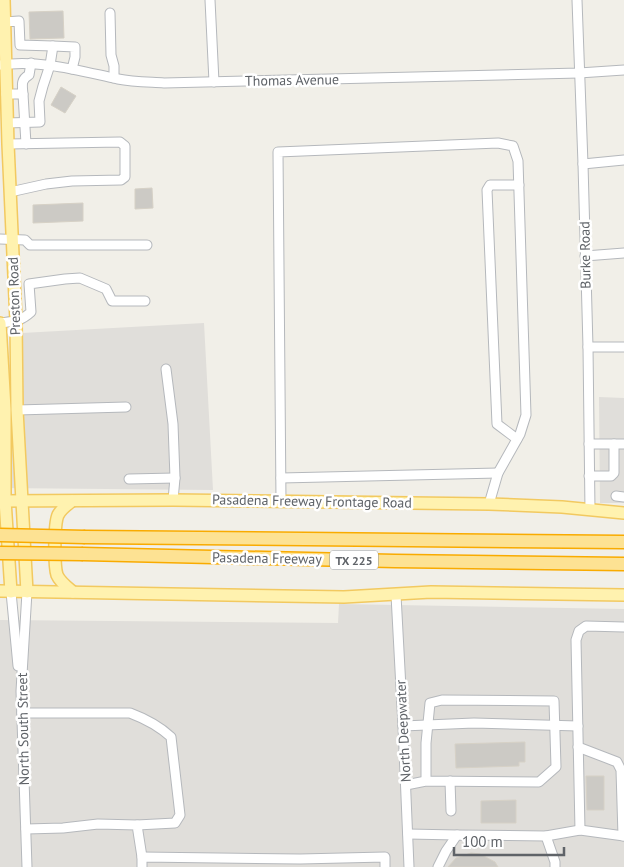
<svg xmlns="http://www.w3.org/2000/svg" width="624" height="867" font-family="'PT Sans',sans-serif">
  <style>
    .industrial { fill: #e0deda }
    .building { fill: #cccac5; stroke: #d6d1c6 }
    .lines { fill: none; stroke-linecap: round; stroke-linejoin: round }
    .minor-casing { stroke: #b5b8bc; stroke-width: 11 }
    .major-casing { stroke: #f2c960; stroke-width: 14 }
    .highway-casing { stroke: #f9ab00; stroke-width: 15 }
    .minor { stroke: #fff; stroke-width: 9 }
    .major { stroke: #fff2af; stroke-width: 11 }
    .highway { stroke: #fde293; stroke-width: 12 }
    .highway-bridge-casing { stroke: #f9ab00; stroke-width: 15; stroke-linecap: butt }
    .highway-bridge { stroke: #fde293; stroke-width: 12 }
    .labels { text-anchor: middle; dominant-baseline: central; stroke-width: 5; stroke-linejoin: round; paint-order: stroke }
    .shield { fill: #fff; stroke: #8f9295; stroke-width: 1 }
    .shield-label { font-size: 12px; font-weight: bold; fill: #5f6368 }
    .street-label { font-size: 14px; fill: #5f6368; stroke: #fff }
  </style>
  <rect width="100%" height="100%" fill="#f1efe8"/>
  <g class="industrial">
    <path d="M204,323L213,490L0,488V365L22,364V333Z"/>
    <path d="M599,397L624,398V503H600Z"/>
    <path d="M339,604L624,609V867H0V620L338,623Z"/>
  </g>
  <g class="building">
    <path d="M63,11L64,38L30,39L29,12Z"/>
    <path d="M61,87L76,96L65,113L51,105Z"/>
    <path d="M152,188L153,208L135,209V189Z"/>
    <path d="M83,203V221L33,223V205Z"/>
    <path d="M525,742V762H519V766L456,768L455,744Z"/>
    <path d="M586,776H604V810H587Z"/>
    <path d="M516,800V823H481V801Z"/>
    <path d="M471,853L480,854L495,862L498,867H448L456,858Z"/>
  </g>
  <g class="lines">
    <defs>
      <g id="minor">
        <path d="M210,0L214,82"/>
        <path d="M577,0L583,164L588,347L590,510"/>
        <path d="M110,13L111,55L114,66V78"/>
        <path d="M4,22L19,21L20,45L53,46"/>
        <path d="M0,65C39,59 80,71 118,79C133,82 149,82 164,83L579,73L624,70"/>
        <path d="M6,94H23C22,85 21,79 29,75L31,63"/>
        <path d="M23,94L26,144"/>
        <path d="M7,123L40,122L39,101L43,86L50,65L53,46L75,47V57L72,69"/>
        <path d="M8,144L120,142L125,146V177L121,180L72,181L46,184L10,192"/>
        <path d="M583,164L624,160"/>
        <path d="M0,239L25,240L30,245H147"/>
        <path d="M585,256L624,253"/>
        <path d="M0,323C14,321 20,322 31,312L29,284L65,279L80,278L106,289L112,301H145"/>
        <path d="M588,347H624"/>
        <path d="M166,369L173,424L175,478L173,500"/>
        <path d="M17,410L126,407"/>
        <path d="M517,439L497,424L487,190L490,185H519"/>
        <path d="M589,444H624"/>
        <path d="M589,476H611L614,473V444"/>
        <path d="M281,478L498,473"/>
        <path d="M129,479L175,478"/>
        <path d="M616,496L624,497"/>
        <path d="M281,501L278,152L498,143L513,146L518,161L526,415L520,434L498,473L489,504"/>
        <path d="M11,592L18,666"/>
        <path d="M27,592L21,691L27,867"/>
        <path d="M396,595L403,726L409,867"/>
        <path d="M22,713H130C146,719 158,725 171,737L180,815L175,823L137,825"/>
        <path d="M403,726L474,723L578,726"/>
        <path d="M578,747L617,762L621,770L623,836"/>
        <path d="M450,781L451,811"/>
        <path d="M406,785L426,781L539,782L556,767L554,701L442,700L430,703L426,743V781"/>
        <path d="M26,829L63,828L98,824L137,825L142,857"/>
        <path d="M580,830L576,640L579,631L586,626L624,627"/>
        <path d="M408,834L457,835"/>
        <path d="M546,836L555,862V867"/>
        <path d="M142,867V857L300,859L385,857V867"/>
        <path d="M438,867L446,851L457,835L546,836L580,830L624,836"/>
      </g>
      <g id="major">
        <path d="M4,0L8,144L16,321L17,410L27,592"/>
        <path d="M0,323L5,409V500L11,592"/>
        <path d="M0,501L173,500L489,504L562,507L624,513"/>
        <path d="M72,501C67,505 61,509 58,515C54,524 54,566 57,575C60,582 67,587 73,592"/>
        <path d="M0,591L344,597L431,592L624,595"/>
      </g>
      <g id="highway">
        <path d="M85,537L624,542"/>
        <path d="M83,554L395,561L624,564"/>
      </g>
    </defs>
    <use href="#minor" class="minor-casing"/>
    <use href="#major" class="major-casing"/>
    <use href="#highway" class="highway-casing"/>
    <use href="#minor" class="minor"/>
    <use href="#major" class="major"/>
    <use href="#highway" class="highway"/>
    <defs>
      <g id="highway-bridge">
        <path d="M0,535L85,537"/>
        <path d="M0,553L83,554"/>
      </g>
    </defs>
    <use href="#highway-bridge" class="highway-bridge-casing"/>
    <use href="#highway-bridge" class="highway-bridge"/>
  </g>
  <g class="labels">
    <rect class="shield" x="330" y="550.5" width="48" height="19" rx="4"/>
    <g class="shield-label">
      <text x="354" y="560">TX 225</text>
    </g>
    <g class="street-label">
      <text transform="translate(292 80) rotate(-1)">Thomas Avenue</text>
      <text transform="translate(585 255) rotate(-91)">Burke Road</text>
      <text transform="translate(14 296) rotate(-92)">Preston Road</text>
      <text transform="translate(312 501) rotate(1)">Pasadena Freeway Frontage Road</text>
      <text transform="translate(267 558) rotate(1)">Pasadena Freeway</text>
      <text transform="translate(23 729) rotate(-91)">North South Street</text>
      <text transform="translate(403 731) rotate(-93)">North Deepwater</text>
    </g>
  </g>
  <path d="M454 847v8h110v-8" fill="none" stroke="#5f6368" stroke-width="2.5"/>
  <text x="462" y="847" font-size="15" fill="#5f6368" stroke="#ffffff" stroke-width="4" paint-order="stroke">100 m</text>
</svg>
